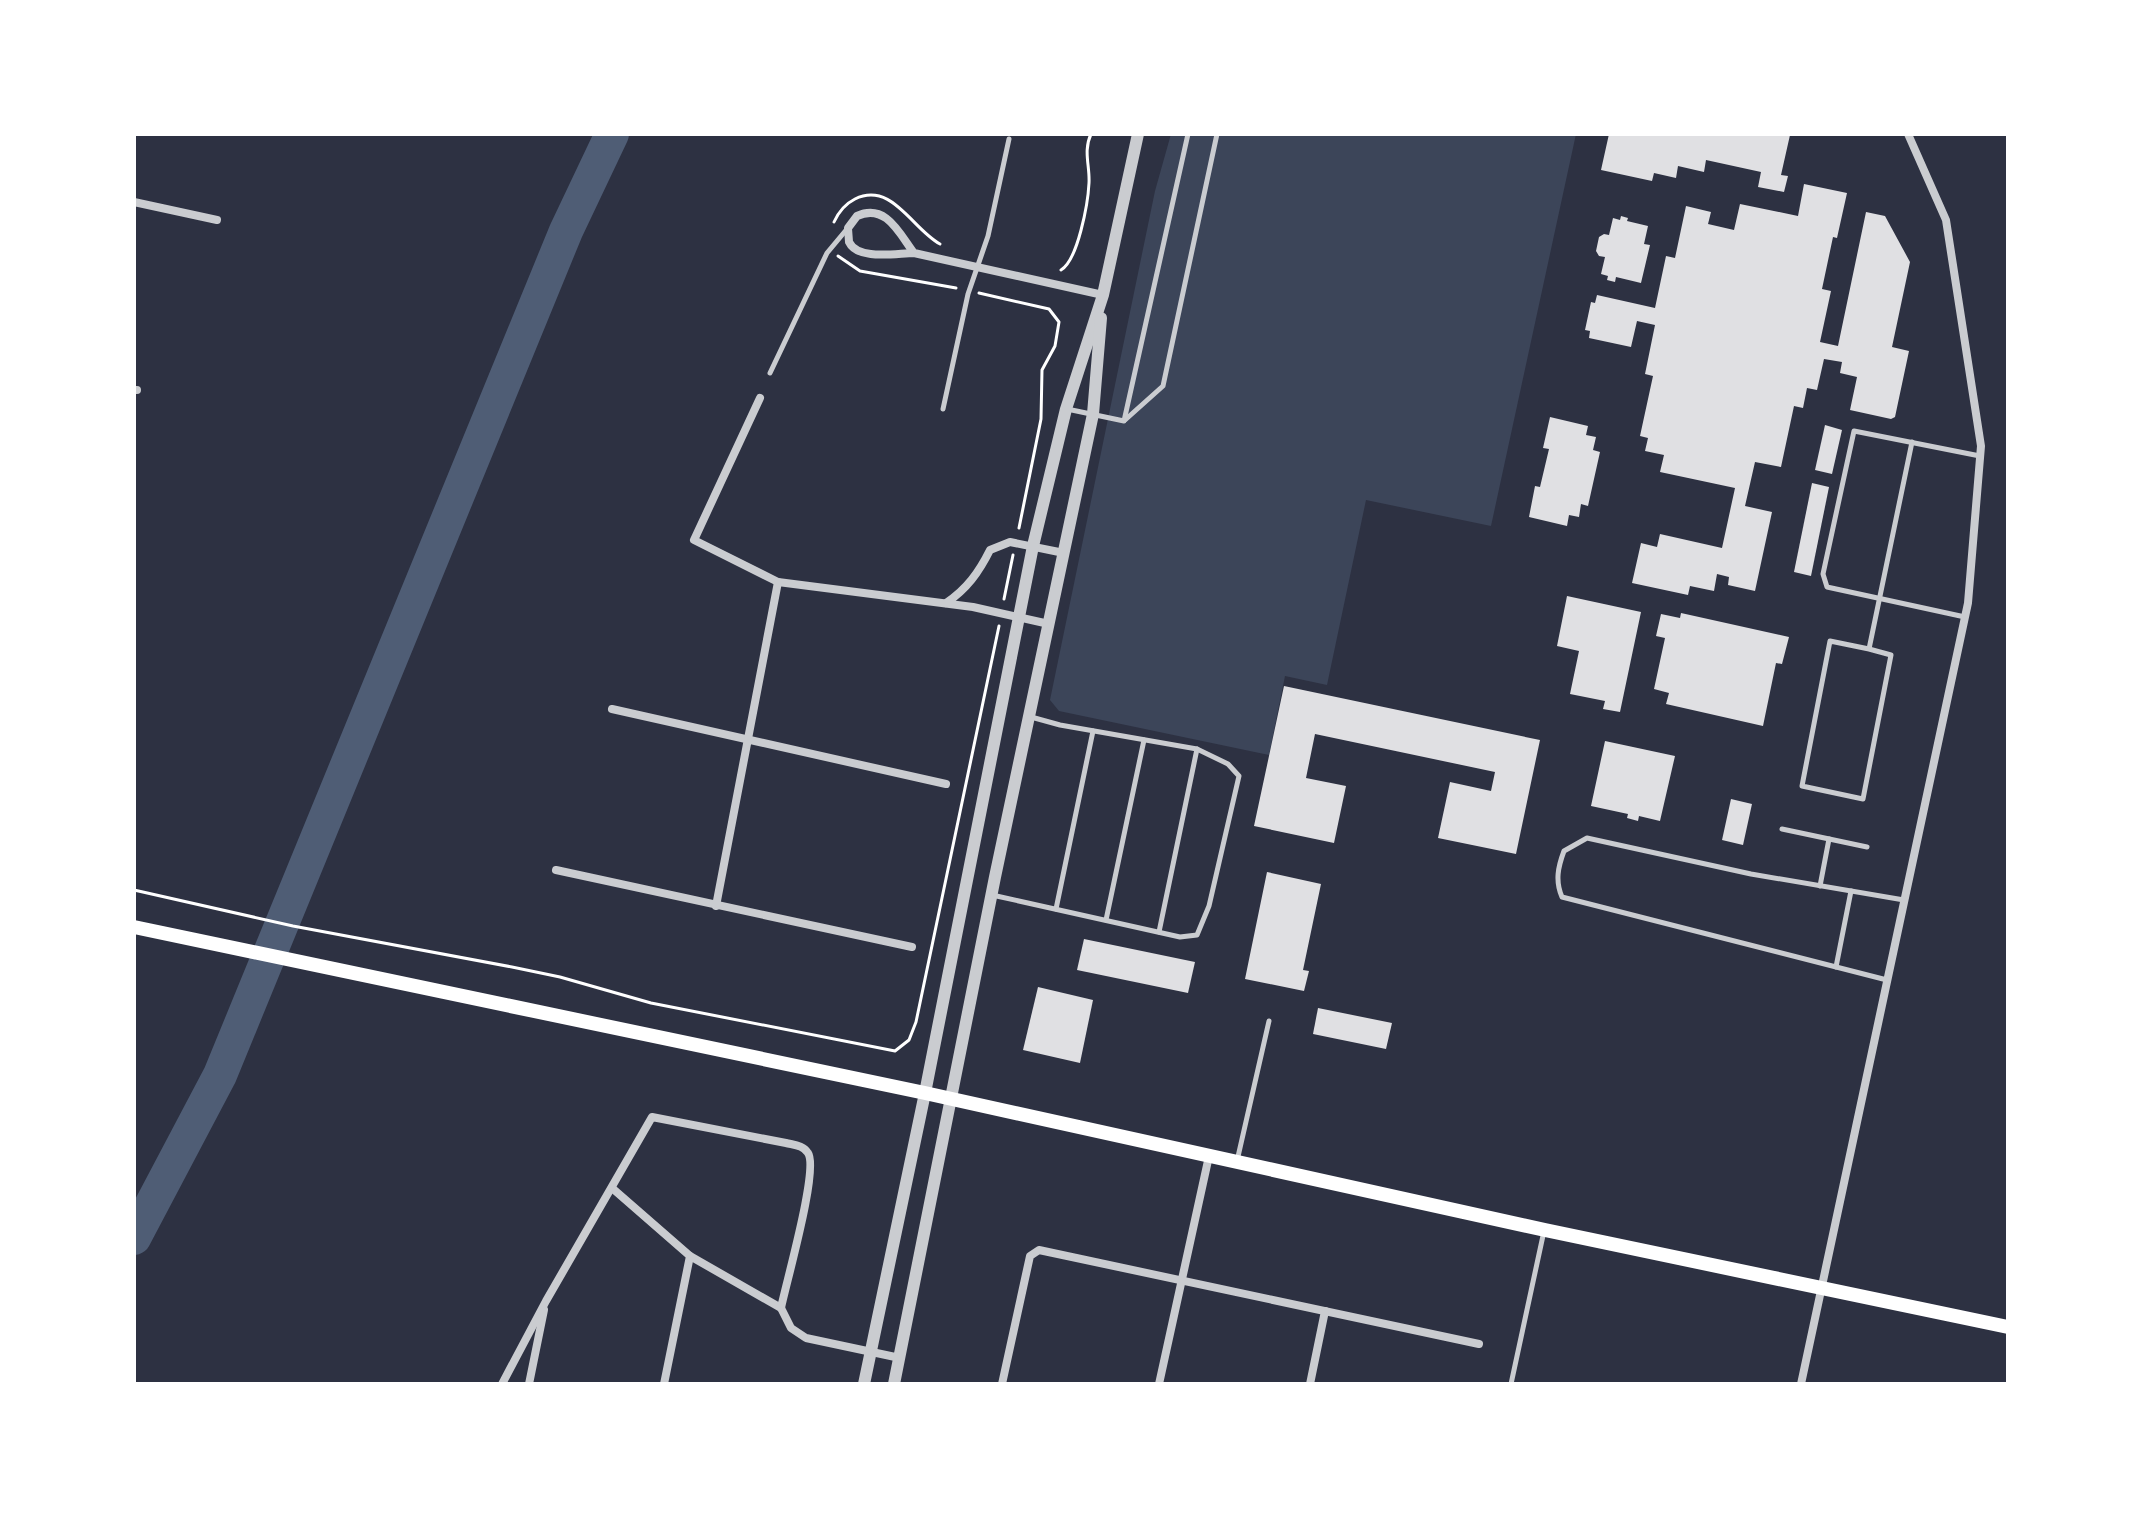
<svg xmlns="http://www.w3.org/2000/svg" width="2142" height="1518" font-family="Poppins,sans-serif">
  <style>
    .green { fill: #3c4559 }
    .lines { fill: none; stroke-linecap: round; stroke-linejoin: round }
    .river { stroke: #4f5d75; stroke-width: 34 }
    .building { fill: #e0e0e3 }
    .path { stroke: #fff; stroke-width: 3 }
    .service { stroke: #caccd0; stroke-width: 5 }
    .minor { stroke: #caccd0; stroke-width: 8 }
    .tertiary { stroke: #caccd0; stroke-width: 12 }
    .secondary { stroke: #fff; stroke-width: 14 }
  </style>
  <rect width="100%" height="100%" fill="#2d3142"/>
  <path class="green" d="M1171,134H1576L1491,526L1366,500L1327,685L1285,676L1269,755L1059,711L1050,700L1155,191Z"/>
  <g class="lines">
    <path class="river" d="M134,1238L220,1075L566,231L612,134"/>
  </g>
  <g class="building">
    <path d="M1609,134L1790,135L1781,175L1788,176L1784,192L1758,187L1761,172L1706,160L1704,172L1678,166L1676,178L1654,173L1652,181L1601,170Z"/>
    <path d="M1804,184L1847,193L1837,238L1833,237L1822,289L1831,291L1820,342L1838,346L1866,212L1885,216L1910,262L1892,347L1909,351L1895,417L1891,419L1850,410L1857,377L1840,373L1842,362L1824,359L1817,390L1807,388L1803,408L1794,406L1781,467L1755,462L1745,506L1772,512L1755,591L1728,585L1729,577L1717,574L1714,591L1690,586L1688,595L1632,583L1641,543L1657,547L1660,534L1722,548L1735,488L1660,472L1664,455L1645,451L1648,438L1640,436L1653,376L1645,374L1655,325L1637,321L1631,347L1589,338L1590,331L1585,330L1591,302L1595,303L1597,295L1655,308L1666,256L1675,258L1686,206L1711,212L1708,224L1734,230L1740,204L1798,216Z"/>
    <path d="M1621,216L1628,218L1627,221L1648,226L1644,244L1650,245L1641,283L1616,277L1615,282L1607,280L1608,276L1601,274L1605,257L1599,256L1596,251L1599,237L1604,234L1609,235L1613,218L1620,220Z"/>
    <path d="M1550,417L1588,426L1586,435L1596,437L1593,450L1600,452L1588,506L1581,504L1579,517L1569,515L1567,526L1529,517L1535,486L1540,487L1549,449L1543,448Z"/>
    <path d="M1825,425L1842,430L1832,474L1815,470Z"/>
    <path d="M1812,483L1829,487L1811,576L1794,572Z"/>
    <path d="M1567,596L1641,612L1620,712L1603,709L1605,701L1570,694L1579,651L1557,646Z"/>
    <path d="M1681,613L1789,637L1782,664L1776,663L1763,726L1666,704L1669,693L1654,689L1665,638L1656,636L1661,614L1680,618Z"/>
    <path d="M1284,686L1540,740L1516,854L1438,838L1450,782L1491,791L1495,772L1315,734L1306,778L1346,786L1334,843L1254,826Z"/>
    <path d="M1605,741L1675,756L1660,821L1639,816L1638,821L1627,818L1628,814L1591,806Z"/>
    <path d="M1731,799L1752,804L1743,845L1722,840Z"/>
    <path d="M1267,872L1321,884L1303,970L1309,971L1304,991L1245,979Z"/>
    <path d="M1084,939L1195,962L1188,993L1077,970Z"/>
    <path d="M1038,987L1093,1000L1080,1063L1023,1050Z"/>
    <path d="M1318,1008L1392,1023L1386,1049L1313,1034Z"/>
  </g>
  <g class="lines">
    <g class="path">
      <path d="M834,222C839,211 845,204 855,199C892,181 912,229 940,244"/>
      <path d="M838,256L860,271L956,288"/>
      <path d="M1061,270C1078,260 1088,203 1089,183C1090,166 1083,151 1091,134"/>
      <path d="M979,293L1049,309L1059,322L1055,346L1042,370L1041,419L1019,528"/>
      <path d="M1004,599L1013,555"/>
      <path d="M134,890L293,926L512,967L560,977L651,1003L895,1051L909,1040L916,1022L999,626"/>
    </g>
    <g class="service">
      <path d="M770,373L827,253L847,229"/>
      <path d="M943,409L968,294L988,236L1009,139"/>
      <path d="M1067,409L1124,421L1188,134"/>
      <path d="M1125,420L1163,386L1217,134"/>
      <path d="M1965,617L1827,587L1823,574L1854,431L1980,456"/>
      <path d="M1869,649L1891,655L1863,799L1802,786L1830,641L1869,649L1912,442"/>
      <path d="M1782,829L1867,847"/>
      <path d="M1820,886L1829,839"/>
      <path d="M992,895L1180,937L1197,935L1209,906L1239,776L1228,764L1197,749L1060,725L1031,717"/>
      <path d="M1056,909L1093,731"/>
      <path d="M1106,920L1144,740"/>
      <path d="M1159,932L1197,749"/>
      <path d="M1836,967L1851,891"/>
      <path d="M1887,980L1562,897C1555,881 1558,867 1564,851L1587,838L1751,874L1904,900"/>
      <path d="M1237,1161L1269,1021"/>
      <path d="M1511,1384L1544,1231"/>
    </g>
    <g class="minor">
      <path d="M134,202L217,220"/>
      <path d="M914,253C897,253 858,261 849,242C849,241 848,229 848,228L857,216C886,203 899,233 914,253L1103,295"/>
      <path d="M134,390H137"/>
      <path d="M760,398L694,540L778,582L973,607L1049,624"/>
      <path d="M946,603C967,589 979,572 990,550L1010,542L1064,553"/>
      <path d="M612,709L946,784"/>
      <path d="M556,870L912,947"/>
      <path d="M716,906L778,582"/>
      <path d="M612,1188L690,1256L664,1384"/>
      <path d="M781,1308L791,1328L806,1338L900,1358"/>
      <path d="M502,1384L546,1301L652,1117L786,1143C794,1145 803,1145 808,1153C819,1169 786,1283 781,1308L690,1256"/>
      <path d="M529,1384L544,1310"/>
      <path d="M1002,1384L1030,1256L1039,1250L1479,1344"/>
      <path d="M1159,1384L1209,1156"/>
      <path d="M1310,1384L1325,1311"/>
      <path d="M1801,1384L1968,603L1981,446L1946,220L1908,134"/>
    </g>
    <g class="tertiary">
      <path d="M864,1384L925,1093L1033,546L1066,409L1103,295L1138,134"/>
      <path d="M894,1384L995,877L1093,414L1101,318"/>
    </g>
    <path class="secondary" d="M134,927L925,1093L1545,1230L2008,1327"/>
  </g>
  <rect width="2142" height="1518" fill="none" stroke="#ffffff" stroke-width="272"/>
</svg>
